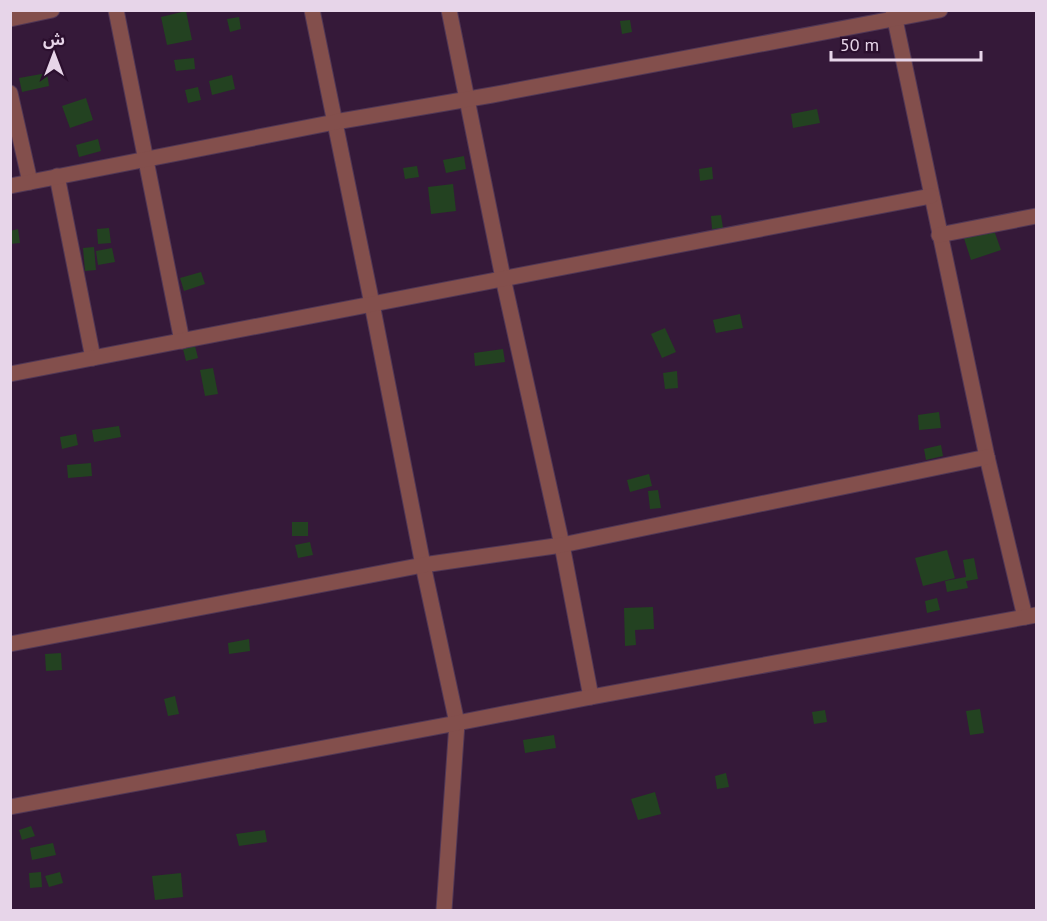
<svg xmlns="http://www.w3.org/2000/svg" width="1047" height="921" font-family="'PT Sans','Noto Sans Arabic',sans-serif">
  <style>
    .building { fill: #234221 }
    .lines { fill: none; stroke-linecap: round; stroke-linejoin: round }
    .street-casing { stroke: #513755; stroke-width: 17 }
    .street { stroke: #834f4c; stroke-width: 15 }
  </style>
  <rect width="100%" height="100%" fill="#351939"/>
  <g class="building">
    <path d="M186,11L192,40L167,45L161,17Z"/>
    <path d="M239,17L241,29L230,32L227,19Z"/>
    <path d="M630,20L632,32L622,34L620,21Z"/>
    <path d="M194,58L195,69L176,71L174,60Z"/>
    <path d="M47,73L49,86L22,92L19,78Z"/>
    <path d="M232,75L235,89L212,95L209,81Z"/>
    <path d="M198,87L201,100L188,103L185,90Z"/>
    <path d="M86,98L93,120L70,128L62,106Z"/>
    <path d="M817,109L820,123L793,128L791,114Z"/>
    <path d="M98,139L101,151L79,157L76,145Z"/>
    <path d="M464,156L466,169L446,173L443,160Z"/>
    <path d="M417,166L419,177L405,179L403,168Z"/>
    <path d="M712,167L713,179L700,181L699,169Z"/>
    <path d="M453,184L456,211L431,214L428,187Z"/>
    <path d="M721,215L723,228L712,229L711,216Z"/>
    <path d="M990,219L1001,250L971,260L961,229Z"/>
    <path d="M109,228L111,243L98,244L97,229Z"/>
    <path d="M18,229L20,243L10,244V231Z"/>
    <path d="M94,247L96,270L85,271L83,248Z"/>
    <path d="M112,248L115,262L98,265L96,251Z"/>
    <path d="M201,272L205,284L184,291L180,278Z"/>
    <path d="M740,314L743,328L716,333L713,320Z"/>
    <path d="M665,328L676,352L662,358L651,334Z"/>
    <path d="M195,346L198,358L186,361L183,349Z"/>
    <path d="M503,349L505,362L475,366L474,353Z"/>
    <path d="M213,368L218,394L205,396L200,370Z"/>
    <path d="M677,371L678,388L665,389L663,373Z"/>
    <path d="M939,412L941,428L919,430L918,415Z"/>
    <path d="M119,426L121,437L94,442L92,430Z"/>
    <path d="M76,434L78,445L62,449L60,437Z"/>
    <path d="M941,445L943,456L926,460L924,449Z"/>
    <path d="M91,463L92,476L68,478L67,465Z"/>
    <path d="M649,474L652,486L630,492L627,480Z"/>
    <path d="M658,490L661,508L650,509L648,491Z"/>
    <rect x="292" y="522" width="16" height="14"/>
    <path d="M310,542L313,555L298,558L295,545Z"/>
    <path d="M947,550L955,578L923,586L915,558Z"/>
    <path d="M974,558L978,579L966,581L968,588L947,592L945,581L966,577L963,560Z"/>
    <path d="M937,598L940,610L927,613L925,601Z"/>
    <path d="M653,607L654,629L635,630L636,645L625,646L624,608Z"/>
    <path d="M249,639L250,651L229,654L228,643Z"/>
    <path d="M61,653L62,670L46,671L45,654Z"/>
    <path d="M175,696L179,714L168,716L164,699Z"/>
    <path d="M980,709L984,733L970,735L966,711Z"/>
    <path d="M825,710L827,722L814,724L812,712Z"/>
    <path d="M554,735L556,748L525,753L523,740Z"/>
    <path d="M726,773L729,787L717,789L715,776Z"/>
    <path d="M655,792L661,814L638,820L631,799Z"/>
    <path d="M31,826L35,836L22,840L19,830Z"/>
    <path d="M265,830L267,842L239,846L236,834Z"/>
    <path d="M53,843L56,855L32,860L30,848Z"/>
    <path d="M41,872L42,887L30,888L29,873Z"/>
    <path d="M60,872L63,883L49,887L45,876Z"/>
    <path d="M181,873L183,897L155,900L152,876Z"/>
  </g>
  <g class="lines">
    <defs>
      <g id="street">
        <path d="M116,10L182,341"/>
        <path d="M312,10L372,304L423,565L457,723L444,910"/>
        <path d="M449,10L503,278L562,545L591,697"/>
        <path d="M893,10L987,457L1025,617"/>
        <path d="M10,19L52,10"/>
        <path d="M10,93L30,182"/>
        <path d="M57,176L93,358"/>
        <path d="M10,186L335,122L492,95L940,10"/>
        <path d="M939,235L1036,216"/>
        <path d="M10,374L931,196"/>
        <path d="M10,644L423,565L562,545L987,457"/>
        <path d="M10,807L457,723L591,697L1036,615"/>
      </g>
    </defs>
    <use href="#street" class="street-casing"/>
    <use href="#street" class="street"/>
  </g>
  <rect width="1047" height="921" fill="none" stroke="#e7d5e9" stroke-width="24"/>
  <g transform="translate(54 54)" stroke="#2b0f2e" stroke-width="4.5" paint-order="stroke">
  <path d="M0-4.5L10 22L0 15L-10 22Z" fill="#e7d5e9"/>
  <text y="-9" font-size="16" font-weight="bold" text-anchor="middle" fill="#e7d5e9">ش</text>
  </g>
  <path d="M831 51v9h150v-9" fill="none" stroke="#e7d5e9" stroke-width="3"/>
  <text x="840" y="51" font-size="18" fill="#e7d5e9" stroke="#2b0f2e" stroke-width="4.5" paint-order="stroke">50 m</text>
</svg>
